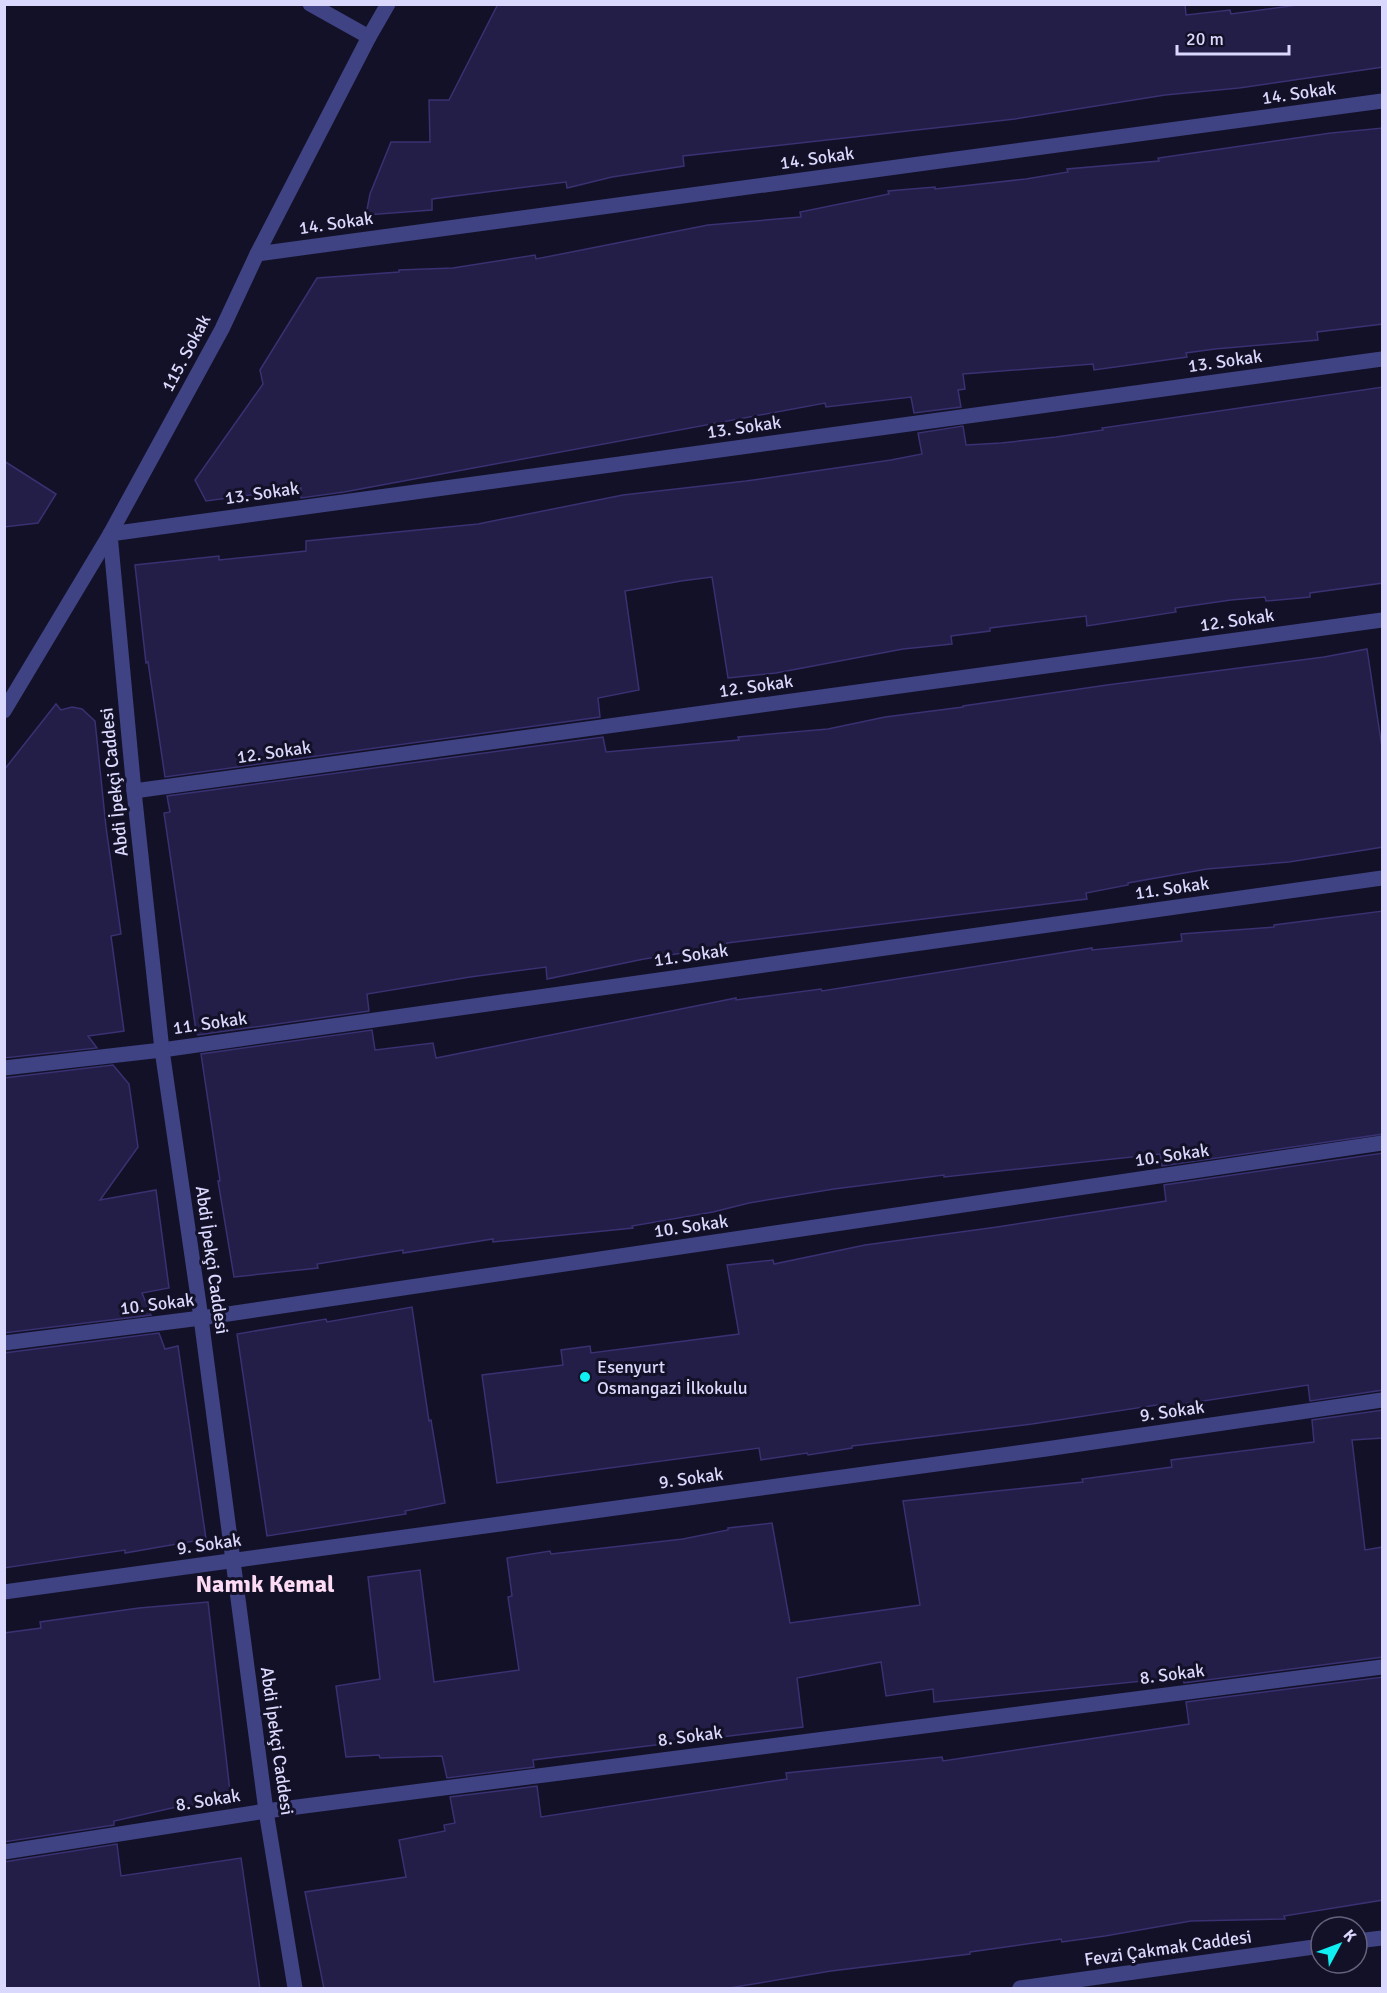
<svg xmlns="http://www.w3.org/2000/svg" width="1387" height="1993" font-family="Signika,sans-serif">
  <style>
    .building { fill: #231e47; stroke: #383172; stroke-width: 1.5 }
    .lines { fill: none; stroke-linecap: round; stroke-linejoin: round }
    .minor { stroke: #3f4283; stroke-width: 15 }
    .tertiary { stroke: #3f4283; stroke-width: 15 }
    .poi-dot { fill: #10f0f2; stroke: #131127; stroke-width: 2 }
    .labels { text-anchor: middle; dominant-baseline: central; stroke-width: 6; stroke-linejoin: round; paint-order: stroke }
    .street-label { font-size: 18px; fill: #dad9fd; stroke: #131127 }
    .poi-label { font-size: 18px; fill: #dad9fd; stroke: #131127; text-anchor: start }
    .district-label { font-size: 24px; font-weight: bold; fill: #fddbf4; stroke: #131127 }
  </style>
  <rect width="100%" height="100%" fill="#131127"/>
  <g class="building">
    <path d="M498,4H1185L1186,15L1230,10L1231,14L1305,4H1383V67L1239,88L1165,95L1015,119L683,156L684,166L612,177L567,188L566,182L432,199V210L366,215L370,194L391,142H430L429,100H449Z"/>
    <path d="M1383,128V324L1317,332L1318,340L1215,349L1186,353L1187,357L1094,370L1093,364L963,374L965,389L958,390L961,407L914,413L911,397L826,407L825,403L344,492L301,498V488L206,501L195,480L263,384L260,370L317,278L399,272V270L453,268L535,255L536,259L708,225L801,217L800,212L889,194L888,191L935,187V189L1026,179L1068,172L1067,169L1159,161L1158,158L1200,152L1331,133Z"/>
    <path d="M1383,387V583L1310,593V597L1266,601L1265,597L1231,600L1175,608L1176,612L1087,626L1086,616L990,628V631L951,636L952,644L903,649L776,673L728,678L712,577L681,581L625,591L639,690L598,698L600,717L165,777L148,662L146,663L135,565L219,556V560L306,551V541L478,524L623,495L746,481L891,460L922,454L918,433L963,426L966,445L1001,443L1056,437L1103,430L1102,428Z"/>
    <path d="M4,461L56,494L38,523L4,527Z"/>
    <path d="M1367,649L1383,754V847L1289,862L1207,869L1128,883V885L1086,893L1087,899L727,943V946L644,959L547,979L546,967L470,977L367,994L369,1011L198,1035L196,1031L164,813L170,812L167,796L603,737L606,752L739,740L738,737L828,729L885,717L963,707V706L1107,685L1324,657Z"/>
    <path d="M56,704L61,710L72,707L82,709L95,721L106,827L121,934L111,936L124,1031L88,1036L97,1048L4,1058V770Z"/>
    <path d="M1383,911V1134L1162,1166L1160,1154L944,1177V1175L834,1189L749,1203L713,1212L632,1226L633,1228L493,1242V1239L403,1253V1250L317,1264L318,1268L234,1277L218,1181H220L201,1054L372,1030L375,1050L433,1043L436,1058L736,998V1000L821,989L822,991L1092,948V950L1182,941L1181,934L1274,927V925Z"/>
    <path d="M113,1065L129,1084L138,1147L100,1200L156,1190L169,1288L142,1293L151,1315L4,1333V1078Z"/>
    <path d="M1383,1153V1390L1310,1401L1308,1385L1164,1407L1163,1404L1032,1424L852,1446V1448L808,1455L807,1453L761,1460L759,1448L497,1483L482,1375L563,1365L561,1350L590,1346L591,1353L739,1334L727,1265L773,1260L774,1264L865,1245L997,1227L1166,1201L1164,1185Z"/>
    <path d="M412,1307L429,1421L431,1420L445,1503L405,1511L406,1514L267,1536L237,1334L326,1319L327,1322Z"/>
    <path d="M159,1333L165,1349L178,1346L206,1539L125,1553V1550L4,1568V1353Z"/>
    <path d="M1383,1410V1438L1352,1440L1365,1550L1383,1547V1657L1184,1683L1183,1677L934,1702L933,1689L886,1696L881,1662L797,1678L803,1727L533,1760L534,1767L447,1778L442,1756L380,1758L379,1755L346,1757L336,1686L380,1679L368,1577L420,1570L434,1682L519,1670L508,1597L512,1596L507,1558L550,1551L551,1554L683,1539L728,1530V1528L772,1523L790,1623L920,1605L903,1501L1083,1482L1082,1479L1172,1467L1171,1460L1314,1442L1312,1420Z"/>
    <path d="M208,1602L231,1800L172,1808L114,1821V1825L4,1842V1633L41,1628L40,1622L139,1608Z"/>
    <path d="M1383,1677V1900L1284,1916L1285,1919L1191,1921L1105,1936L1062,1942L1061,1939L970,1952V1954L831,1971L723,1989H324L305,1892L406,1877L399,1840L445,1831L444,1825L455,1823L450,1797L537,1786L541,1817L787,1779L786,1773L942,1757L943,1761L1189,1724L1186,1702Z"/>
    <path d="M117,1844L121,1876L241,1858L260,1989H4V1862Z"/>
  </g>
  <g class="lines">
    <g class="minor">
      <path d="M310,4L369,37"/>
      <path d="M257,254L1382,101"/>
      <path d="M134,791L1382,620"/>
      <path d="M4,1068L162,1050L1382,878"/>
      <path d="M4,1343L201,1318L1382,1143"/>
      <path d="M4,1592L1046,1449L1382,1400"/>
      <path d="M4,1852L266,1811L1382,1667"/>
      <path d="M1357,1941L1382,1938"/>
      <path d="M295,1988L266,1811L201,1318L162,1050L134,791L110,534L1382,359"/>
      <path d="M1020,1988L1321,1946"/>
    </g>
    <path class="tertiary" d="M4,711L110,534L222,329L257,254L369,37L388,4"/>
  </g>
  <circle class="poi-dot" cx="585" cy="1377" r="6"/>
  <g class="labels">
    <g class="street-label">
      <text transform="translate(1299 93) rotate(-8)">14. Sokak</text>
      <text transform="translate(817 158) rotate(-8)">14. Sokak</text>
      <text transform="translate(336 223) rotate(-8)">14. Sokak</text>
      <text transform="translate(186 353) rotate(-62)">115. Sokak</text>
      <text transform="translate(1225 361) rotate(-8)">13. Sokak</text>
      <text transform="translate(744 427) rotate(-8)">13. Sokak</text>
      <text transform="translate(262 493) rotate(-8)">13. Sokak</text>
      <text transform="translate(1237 620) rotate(-8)">12. Sokak</text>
      <text transform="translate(756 686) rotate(-8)">12. Sokak</text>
      <text transform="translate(274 752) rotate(-8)">12. Sokak</text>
      <text transform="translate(114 782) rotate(-96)">Abdi İpekçi Caddesi</text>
      <text transform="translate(1172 888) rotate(-8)">11. Sokak</text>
      <text transform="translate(691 955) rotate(-8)">11. Sokak</text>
      <text transform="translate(210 1023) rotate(-8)">11. Sokak</text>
      <text transform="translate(1172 1155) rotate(-8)">10. Sokak</text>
      <text transform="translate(691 1226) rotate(-8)">10. Sokak</text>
      <text transform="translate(212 1260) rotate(82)">Abdi İpekçi Caddesi</text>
      <text transform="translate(157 1304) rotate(-7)">10. Sokak</text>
      <text transform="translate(1172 1411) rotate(-8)">9. Sokak</text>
      <text transform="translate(691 1478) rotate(-8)">9. Sokak</text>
      <text transform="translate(209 1544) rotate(-8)">9. Sokak</text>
      <text transform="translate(1172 1674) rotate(-7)">8. Sokak</text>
      <text transform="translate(690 1736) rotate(-7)">8. Sokak</text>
      <text transform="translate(277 1741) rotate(82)">Abdi İpekçi Caddesi</text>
      <text transform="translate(208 1800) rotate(-9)">8. Sokak</text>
      <text transform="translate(1168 1948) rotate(-8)">Fevzi Çakmak Caddesi</text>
    </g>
    <g class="poi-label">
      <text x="597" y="1367">Esenyurt<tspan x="597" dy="21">Osmangazi İlkokulu</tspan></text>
    </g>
    <g class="district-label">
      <text x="265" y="1584">Namık Kemal</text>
    </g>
  </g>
  <rect width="1387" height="1993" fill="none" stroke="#dad9fd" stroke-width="12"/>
  <g transform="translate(1339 1945) rotate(49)"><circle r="28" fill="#131127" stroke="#63617d" stroke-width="1.5"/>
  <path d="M0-4.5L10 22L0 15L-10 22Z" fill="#10f0f2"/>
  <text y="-9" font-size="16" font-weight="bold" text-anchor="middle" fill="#dad9fd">K</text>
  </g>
  <path d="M1177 45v9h112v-9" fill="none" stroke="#dad9fd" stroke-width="3"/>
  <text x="1186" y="45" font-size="18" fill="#dad9fd" stroke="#131127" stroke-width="4.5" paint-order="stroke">20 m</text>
</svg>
